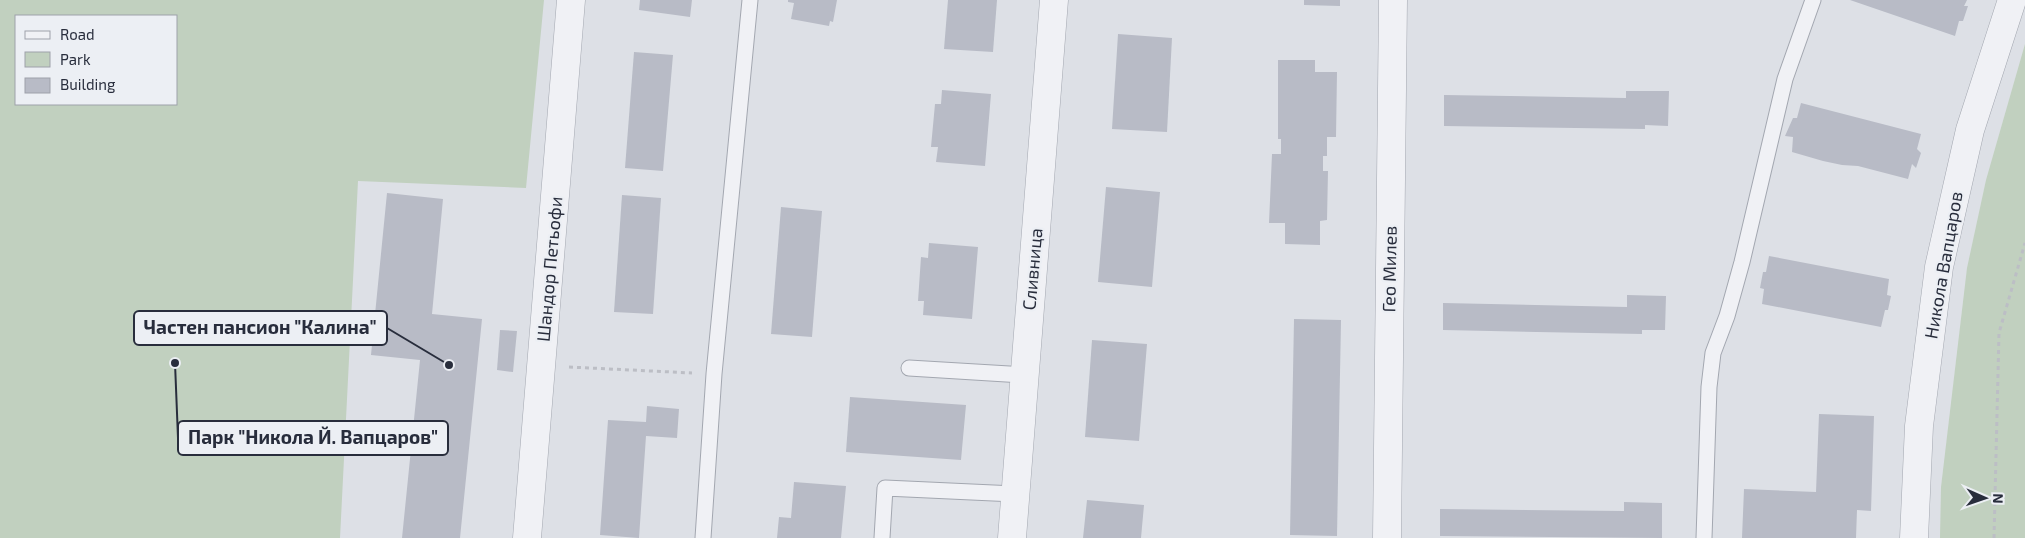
<svg xmlns="http://www.w3.org/2000/svg" width="2025" height="538" font-family="'Exo 2',sans-serif">
  <style>
    .green { fill: #c1d0bf; fill-rule: evenodd }
    .building { fill: #b8bbc6 }
    .lines { fill: none; stroke-linecap: round; stroke-linejoin: round }
    .lane-casing { stroke: #a3a7b0; stroke-width: 17 }
    .street-casing { stroke: #a3a7b0; stroke-width: 29 }
    .path { stroke: #bcbec5; stroke-width: 3; stroke-dasharray: 4 4; stroke-linecap: butt }
    .lane { stroke: #f0f1f5; stroke-width: 15 }
    .street { stroke: #f0f1f5; stroke-width: 28 }
    .labels { text-anchor: middle; dominant-baseline: central; stroke-width: 4.5; stroke-linejoin: round; paint-order: stroke }
    .street-label { font-size: 18px; fill: #282d3c; stroke: #eceff4 }
    .leader { fill: none; stroke: #282d3c; stroke-width: 2 }
    .callout-dot { fill: #282d3c; stroke: #eceff4; stroke-width: 2 }
    .callout { fill: #eceff4; stroke: #282d3c; stroke-width: 2 }
    .callout-label { font-size: 19px; text-anchor: middle; font-weight: bold; fill: #282d3c }
  </style>
  <rect width="100%" height="100%" fill="#dde0e6"/>
  <g class="green">
    <path d="M0,0H544L526,188L358,181L340,538H0ZM176,16V104H16V16Z"/>
    <path d="M2025,44V538H1940L1941,487L1967,268L1986,180Z"/>
  </g>
  <g class="building">
    <path d="M640,0H692L690,17L639,10Z"/>
    <path d="M788,0H837L833,22L830,21L829,26L791,19L794,3L788,2Z"/>
    <path d="M948,0H997L993,52L944,49Z"/>
    <path d="M1304,0H1340V6L1304,5Z"/>
    <path d="M1850,0H1967L1964,6H1968L1963,21H1959L1955,36Z"/>
    <path d="M1118,34L1172,38L1167,132L1112,129Z"/>
    <path d="M634,52L673,55L663,171L625,168Z"/>
    <path d="M1278,60H1315V72H1337L1336,137H1327V156H1323V171H1328L1327,220L1320,221V245L1285,244V223H1269L1272,154H1281V139H1278Z"/>
    <path d="M942,90L991,94L985,166L936,162L938,147H931L935,104H941Z"/>
    <path d="M1626,91H1669L1668,126L1645,125V129L1444,126V95L1626,98Z"/>
    <path d="M1801,103L1921,134L1917,149L1921,153L1916,168L1912,164L1908,179L1858,166L1842,165L1823,161L1792,152L1793,137L1785,136L1793,118H1797Z"/>
    <path d="M1106,187L1160,192L1152,287L1098,282Z"/>
    <path d="M387,193L443,199L432,314L482,319L460,538H402L420,360L371,355Z"/>
    <path d="M622,195L661,198L653,314L614,312Z"/>
    <path d="M781,207L822,211L812,337L771,334Z"/>
    <path d="M929,243L978,247L972,319L923,315L924,301H918L921,257L928,258Z"/>
    <path d="M1769,256L1889,279L1887,295L1891,296L1888,310H1885L1881,327L1762,304L1764,289L1760,288L1763,272H1766Z"/>
    <path d="M1627,295L1666,296L1665,330H1642V334L1443,330V303L1627,307Z"/>
    <path d="M1294,319L1341,320L1337,536L1290,535Z"/>
    <path d="M500,330L517,331L513,372L497,370Z"/>
    <path d="M1092,340L1147,344L1139,441L1085,437Z"/>
    <path d="M850,397L966,405L961,460L846,452Z"/>
    <path d="M647,406L679,409L677,438L646,436L639,538L600,535L608,420L646,422Z"/>
    <path d="M1819,414L1874,416L1871,511L1857,510L1856,538H1742L1744,489L1816,492Z"/>
    <path d="M794,482L846,486L841,538H777L779,517L791,518Z"/>
    <path d="M1087,500L1144,505L1141,538H1083Z"/>
    <path d="M1624,502L1662,503V538L1440,536V509L1624,511Z"/>
  </g>
  <g class="lines">
    <defs>
      <g id="lane">
        <path d="M909,368L1024,375"/>
        <path d="M703,538L714,374L750,0"/>
        <path d="M882,538L885,488L1015,494"/>
        <path d="M1704,538L1709,387L1713,353L1727,316L1742,262L1785,79L1813,0"/>
      </g>
      <g id="street">
        <path d="M527,538L571,0"/>
        <path d="M1012,538L1054,0"/>
        <path d="M1387,538L1393,0"/>
        <path d="M1914,538L1919,426L1939,267L1970,130L2012,0"/>
      </g>
    </defs>
    <use href="#lane" class="lane-casing"/>
    <use href="#street" class="street-casing"/>
    <g class="path">
      <path d="M569,367L692,373"/>
      <path d="M1994,538L1999,333L2025,243"/>
    </g>
    <use href="#lane" class="lane"/>
    <use href="#street" class="street"/>
  </g>
  <g class="labels">
    <g class="street-label">
      <text transform="translate(1943 265) rotate(-80)">Никола Вапцаров</text>
      <text transform="translate(549 269) rotate(-85)">Шандор Петьофи</text>
      <text transform="translate(1032 269) rotate(-85)">Сливница</text>
      <text transform="translate(1389 269) rotate(-89)">Гео Милев</text>
    </g>
  </g>
  <path class="leader" d="M449 365L387 328M175 363L178 438"/>
  <g class="callout-dot">
    <circle cx="449" cy="365" r="5"/>
    <circle cx="175" cy="363" r="5"/>
  </g>
  <g class="callout">
    <rect x="134" y="311" width="253" height="34" rx="5"/>
    <rect x="178" y="421" width="270" height="34" rx="5"/>
  </g>
  <g class="callout-label">
    <text x="260" y="334">Частен пансион "Калина"</text>
    <text x="313" y="444">Парк "Никола Й. Вапцаров"</text>
  </g>
  <rect x="15" y="15" width="162" height="90" fill="#eceff4" stroke="#9ea1aa"/>
  <rect x="25" y="31" width="25" height="8" fill="#f0f1f5" stroke="#9ea1aa"/>
  <text x="60" y="40" font-size="15" fill="#282d3c">Road</text>
  <rect x="25" y="52" width="25" height="15" fill="#c1d0bf" stroke="#9ea1aa"/>
  <text x="60" y="65" font-size="15" fill="#282d3c">Park</text>
  <rect x="25" y="78" width="25" height="15" fill="#b8bbc6" stroke="#9ea1aa"/>
  <text x="60" y="90" font-size="15" fill="#282d3c">Building</text>
  <g transform="translate(1985 498) rotate(92)" stroke="#eceff4" stroke-width="4" paint-order="stroke">
  <path d="M0-4L9 19L0 12L-9 19Z" fill="#282d3c"/>
  <text y="-8" font-size="14" font-weight="bold" text-anchor="middle" fill="#282d3c">N</text>
  </g>
</svg>
